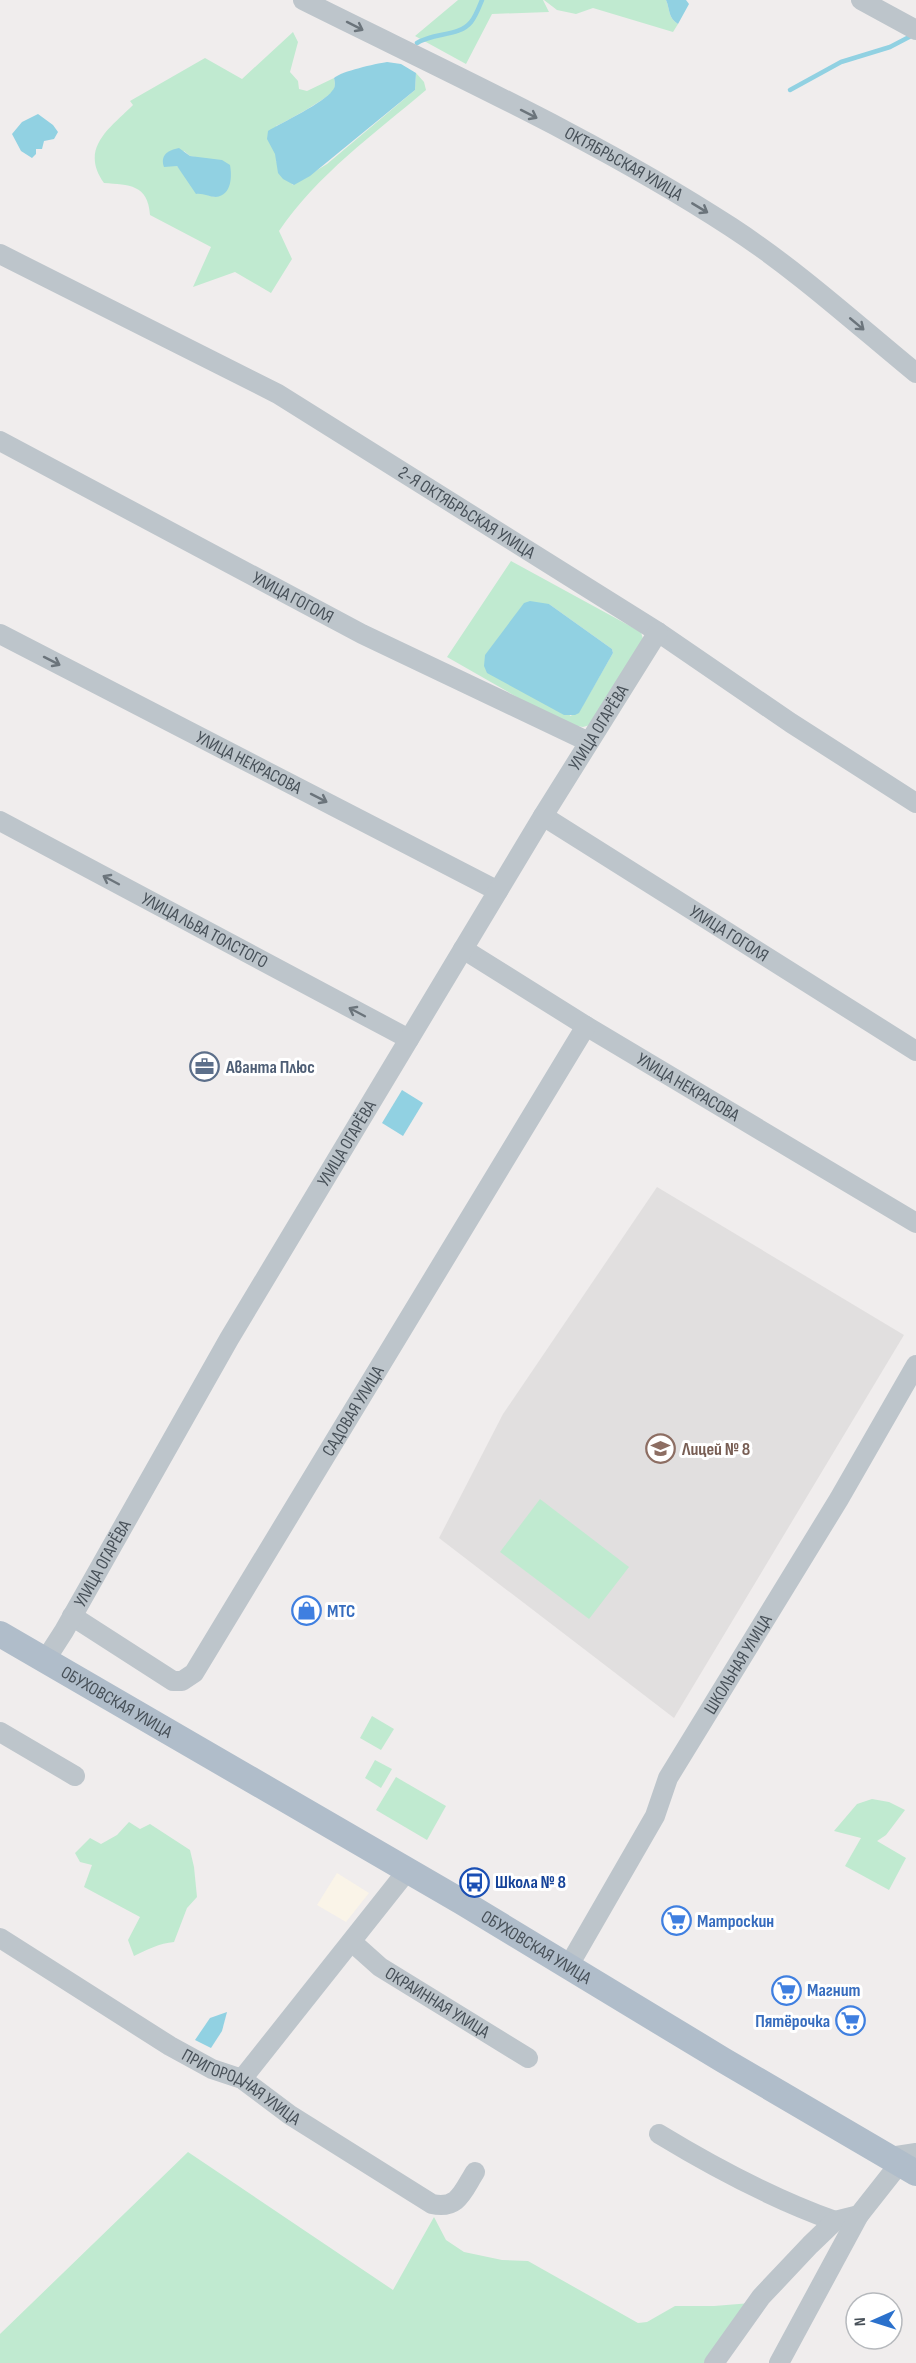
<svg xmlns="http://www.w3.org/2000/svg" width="916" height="2363" font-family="'Sofia Sans Condensed',sans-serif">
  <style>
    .commercial { fill: #faf4e8 }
    .education { fill: #e1dfdf }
    .green { fill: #c0ead0; fill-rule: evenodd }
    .water { fill: #91d1e2 }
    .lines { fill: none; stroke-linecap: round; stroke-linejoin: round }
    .stream { stroke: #91d1e2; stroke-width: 4.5 }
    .minor { stroke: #bdc5cb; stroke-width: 20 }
    .major { stroke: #b0bdca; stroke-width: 26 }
    .oneway { stroke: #6b747b }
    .labels { text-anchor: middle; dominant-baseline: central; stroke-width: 6; stroke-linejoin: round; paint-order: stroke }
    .street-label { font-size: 18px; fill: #485159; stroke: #fff }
    .service-label { font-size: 18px; font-weight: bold; fill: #4e5e75; stroke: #fff; text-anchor: start }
    .education-label { font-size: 18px; font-weight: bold; fill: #785e54; stroke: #fff; text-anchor: start }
    .shop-label { font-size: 18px; font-weight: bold; fill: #366cbe; stroke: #fff; text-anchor: start }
    .transit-label { font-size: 18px; font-weight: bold; fill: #164399; stroke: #fff; text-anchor: start }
  </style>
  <rect width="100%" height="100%" fill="#f0eded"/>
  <path class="commercial" d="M337,1873L369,1893L346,1922L317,1905Z"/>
  <path class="education" d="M657,1187L904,1335L674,1718L439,1538L503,1414Z"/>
  <g class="green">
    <path d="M458,0H543L549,12L492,14L466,64L415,36Z"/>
    <path d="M544,0H666C670,9 668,18 678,24L673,32L593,8L576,14L557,10Z"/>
    <path d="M293,32L298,42L290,72L298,81L299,89L307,91L334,78C335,83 336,88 332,92C326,99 286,122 276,126V161L293,185L327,164L415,90L416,73L424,82L426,90C374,134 317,175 279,231L292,259L271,293L235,272L193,287L211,247L150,215C148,184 129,185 104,183C79,148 110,128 133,105L130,101L205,58L242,79ZM184,151L190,156L200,158L226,191L216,197C196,194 189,180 177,166L169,165Z"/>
    <path d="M511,561L641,632L643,639L590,725L583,727L564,724L447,657ZM549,604L612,649L613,653L579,712L570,716Z"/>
    <path d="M540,1499L629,1567L589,1619L500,1552Z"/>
    <path d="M372,1716L394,1729L381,1750L360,1738Z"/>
    <path d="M375,1760L392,1769L381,1788L365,1778Z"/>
    <path d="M396,1777L446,1806L427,1840L376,1810Z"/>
    <path d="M872,1799L889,1802L905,1810L886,1835L877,1841L906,1858L889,1890L845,1866L861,1838L834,1831L857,1804Z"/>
    <path d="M129,1822L140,1829L150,1824L190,1850L194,1867L197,1897L187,1908L174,1942C160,1943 146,1950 134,1956L128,1940L140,1917L84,1887L92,1865L80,1862L75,1853L90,1838L101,1844L117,1835Z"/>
    <path d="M188,2152L393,2290L434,2217L446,2240L464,2252L502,2260L528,2261L638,2323L647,2322L675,2306H714L751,2303L707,2363H0V2334Z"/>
  </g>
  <g class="water">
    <path d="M666,0H686L689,4L678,24C668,18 670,9 666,0Z"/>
    <path d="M387,62L401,64L416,73L415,90L310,176L294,185L283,179L278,173L275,154L267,139L268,131C281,123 325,102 332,91C336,87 335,83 334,78C342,71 375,64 387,62Z"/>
    <path d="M38,114L53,125L58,132L54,139L44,141L42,149H36V154L32,158L21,151L12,134L22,122Z"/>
    <path d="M179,148L190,156L222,160L230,165C232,176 232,195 216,197C209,197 203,193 196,194L177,166L164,167C160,155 168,150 179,148Z"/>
    <path d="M530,601L549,604L612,649L613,653L579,713L575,715H564L487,673L484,666L485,655L524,603Z"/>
    <path d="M402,1090L423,1103L403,1136L382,1123Z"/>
    <path d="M227,2012L222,2031L211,2048L195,2040L210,2018Z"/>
  </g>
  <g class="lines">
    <g class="stream">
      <path d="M417,43C434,32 459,37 471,22C476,16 479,7 482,0"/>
      <path d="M790,90L841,62L890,47L911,36"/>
    </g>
    <g class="minor">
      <path id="s1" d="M303,0C447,72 596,139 731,227C797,270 855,323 916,373"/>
      <path d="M861,0L916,30"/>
      <path id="s2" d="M0,254L278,394L658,632L791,723L916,803"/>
      <path id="s3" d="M0,441L362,634L589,742"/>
      <path id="s4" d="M0,634L498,891"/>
      <path id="s5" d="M543,816L916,1051"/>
      <path id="s6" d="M0,821L409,1039"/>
      <path id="s7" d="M463,949L586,1026L916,1223"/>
      <path id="s8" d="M72,1616L173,1681H182L194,1673L586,1026"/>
      <path id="s9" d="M46,1659L64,1631L229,1339L543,816L658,632"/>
      <path d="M0,1732L75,1776"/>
      <path id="s10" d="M0,1938L170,2046L212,2069L242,2079L290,2115L432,2204C458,2210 463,2191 475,2172"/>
      <path id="s11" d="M352,1942L380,1967L528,2058"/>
      <path id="s12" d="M568,1967L655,1816L668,1778L839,1499L916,1365"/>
      <path d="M242,2079L407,1871"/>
      <path d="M659,2134C715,2168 773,2199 835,2221"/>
      <path d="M890,2157L916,2153"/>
      <path d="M714,2363L761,2297L810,2245L835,2221L859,2215"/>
      <path d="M779,2363L859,2215L900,2163"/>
    </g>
    <path class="major" id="s13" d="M0,1634L462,1902L723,2060L916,2173"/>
  </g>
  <defs><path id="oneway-shaft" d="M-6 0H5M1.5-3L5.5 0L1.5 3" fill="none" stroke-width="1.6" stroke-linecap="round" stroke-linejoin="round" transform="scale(1.5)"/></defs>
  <g class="oneway">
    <use href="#oneway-shaft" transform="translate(355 26) rotate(27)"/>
    <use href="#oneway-shaft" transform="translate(529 114) rotate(27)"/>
    <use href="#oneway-shaft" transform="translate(700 208) rotate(31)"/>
    <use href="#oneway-shaft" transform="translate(857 324) rotate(40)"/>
    <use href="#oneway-shaft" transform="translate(52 661) rotate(27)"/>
    <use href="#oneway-shaft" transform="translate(319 798) rotate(27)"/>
    <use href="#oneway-shaft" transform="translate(111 880) rotate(-152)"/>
    <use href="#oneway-shaft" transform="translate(357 1012) rotate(-152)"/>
  </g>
  <defs>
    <symbol id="office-ring" viewBox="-11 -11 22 22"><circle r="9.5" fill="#fff" stroke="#5c6f8a" stroke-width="1.5"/><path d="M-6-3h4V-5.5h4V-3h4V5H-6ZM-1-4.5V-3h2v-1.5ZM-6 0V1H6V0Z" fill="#5c6f8a"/></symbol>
    <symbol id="school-ring" viewBox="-11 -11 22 22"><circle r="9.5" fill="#fff" stroke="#8d6e63" stroke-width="1.5"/><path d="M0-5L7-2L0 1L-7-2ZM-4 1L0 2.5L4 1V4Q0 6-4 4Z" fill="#8d6e63"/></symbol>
    <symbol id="shop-ring" viewBox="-11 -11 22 22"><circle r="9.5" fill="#fff" stroke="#3f7fe0" stroke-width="1.5"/><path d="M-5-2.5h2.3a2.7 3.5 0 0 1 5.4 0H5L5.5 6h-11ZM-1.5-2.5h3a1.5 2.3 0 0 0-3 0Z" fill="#3f7fe0"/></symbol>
    <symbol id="bus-ring" viewBox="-11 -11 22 22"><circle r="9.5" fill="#fff" stroke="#1a4fb4" stroke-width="1.5"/><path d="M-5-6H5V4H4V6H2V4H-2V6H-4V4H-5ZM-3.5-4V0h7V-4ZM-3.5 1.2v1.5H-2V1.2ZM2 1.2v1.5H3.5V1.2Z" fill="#1a4fb4"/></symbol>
    <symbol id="supermarket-ring" viewBox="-11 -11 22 22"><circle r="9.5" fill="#fff" stroke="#3f7fe0" stroke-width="1.5"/><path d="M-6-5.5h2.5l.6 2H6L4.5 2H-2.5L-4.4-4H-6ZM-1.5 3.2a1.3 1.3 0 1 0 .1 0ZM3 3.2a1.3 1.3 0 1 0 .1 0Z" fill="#3f7fe0"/></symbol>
  </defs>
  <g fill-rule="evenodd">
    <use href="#office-ring" x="188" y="1050" width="33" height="33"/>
    <use href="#school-ring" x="644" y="1432" width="33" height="33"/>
    <use href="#shop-ring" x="290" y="1594" width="33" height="33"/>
    <use href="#bus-ring" x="458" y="1866" width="33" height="33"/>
    <use href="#supermarket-ring" x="660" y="1904" width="33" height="33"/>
    <use href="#supermarket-ring" x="770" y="1974" width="33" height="33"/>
    <use href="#supermarket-ring" x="834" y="2004" width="33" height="33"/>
  </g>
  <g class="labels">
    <g class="street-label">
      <text stroke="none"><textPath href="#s1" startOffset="360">ОКТЯБРЬСКАЯ УЛИЦА</textPath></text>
      <text stroke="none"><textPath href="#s2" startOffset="534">2-Я ОКТЯБРЬСКАЯ УЛИЦА</textPath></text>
      <text stroke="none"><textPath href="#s3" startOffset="332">УЛИЦА ГОГОЛЯ</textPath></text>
      <text stroke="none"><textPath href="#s9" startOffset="1083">УЛИЦА ОГАРЁВА</textPath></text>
      <text stroke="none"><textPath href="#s4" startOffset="280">УЛИЦА НЕКРАСОВА</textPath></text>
      <text stroke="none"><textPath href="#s6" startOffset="232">УЛИЦА ЛЬВА ТОЛСТОГО</textPath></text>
      <text stroke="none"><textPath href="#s5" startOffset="220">УЛИЦА ГОГОЛЯ</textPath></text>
      <text stroke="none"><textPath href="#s7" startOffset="264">УЛИЦА НЕКРАСОВА</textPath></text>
      <text stroke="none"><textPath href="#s9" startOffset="597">УЛИЦА ОГАРЁВА</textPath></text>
      <text stroke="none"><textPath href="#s8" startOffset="450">САДОВАЯ УЛИЦА</textPath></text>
      <text stroke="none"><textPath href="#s9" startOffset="111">УЛИЦА ОГАРЁВА</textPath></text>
      <text stroke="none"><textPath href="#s12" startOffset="348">ШКОЛЬНАЯ УЛИЦА</textPath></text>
      <text stroke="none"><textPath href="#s13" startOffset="135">ОБУХОВСКАЯ УЛИЦА</textPath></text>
      <text stroke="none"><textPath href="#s13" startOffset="621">ОБУХОВСКАЯ УЛИЦА</textPath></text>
      <text stroke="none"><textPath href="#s11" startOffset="105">ОКРАИННАЯ УЛИЦА</textPath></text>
      <text stroke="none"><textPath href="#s10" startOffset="284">ПРИГОРОДНАЯ УЛИЦА</textPath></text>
    </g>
    <g class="service-label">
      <text x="226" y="1067">Аванта Плюс</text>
    </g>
    <g class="education-label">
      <text x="682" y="1449">Лицей № 8</text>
    </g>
    <g class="shop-label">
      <text x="327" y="1611">МТС</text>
      <text x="697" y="1921">Матроскин</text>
      <text x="807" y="1990">Магнит</text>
      <text x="830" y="2021" text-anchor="end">Пятёрочка</text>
    </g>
    <g class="transit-label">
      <text x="495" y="1882">Школа № 8</text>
    </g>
  </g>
  <g transform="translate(874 2321) rotate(267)"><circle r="28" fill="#ffffff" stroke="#b6b9bd" stroke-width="1.5"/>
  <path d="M0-4.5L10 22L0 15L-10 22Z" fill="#2b71cc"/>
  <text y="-9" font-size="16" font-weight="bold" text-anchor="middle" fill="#485159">N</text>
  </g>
</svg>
